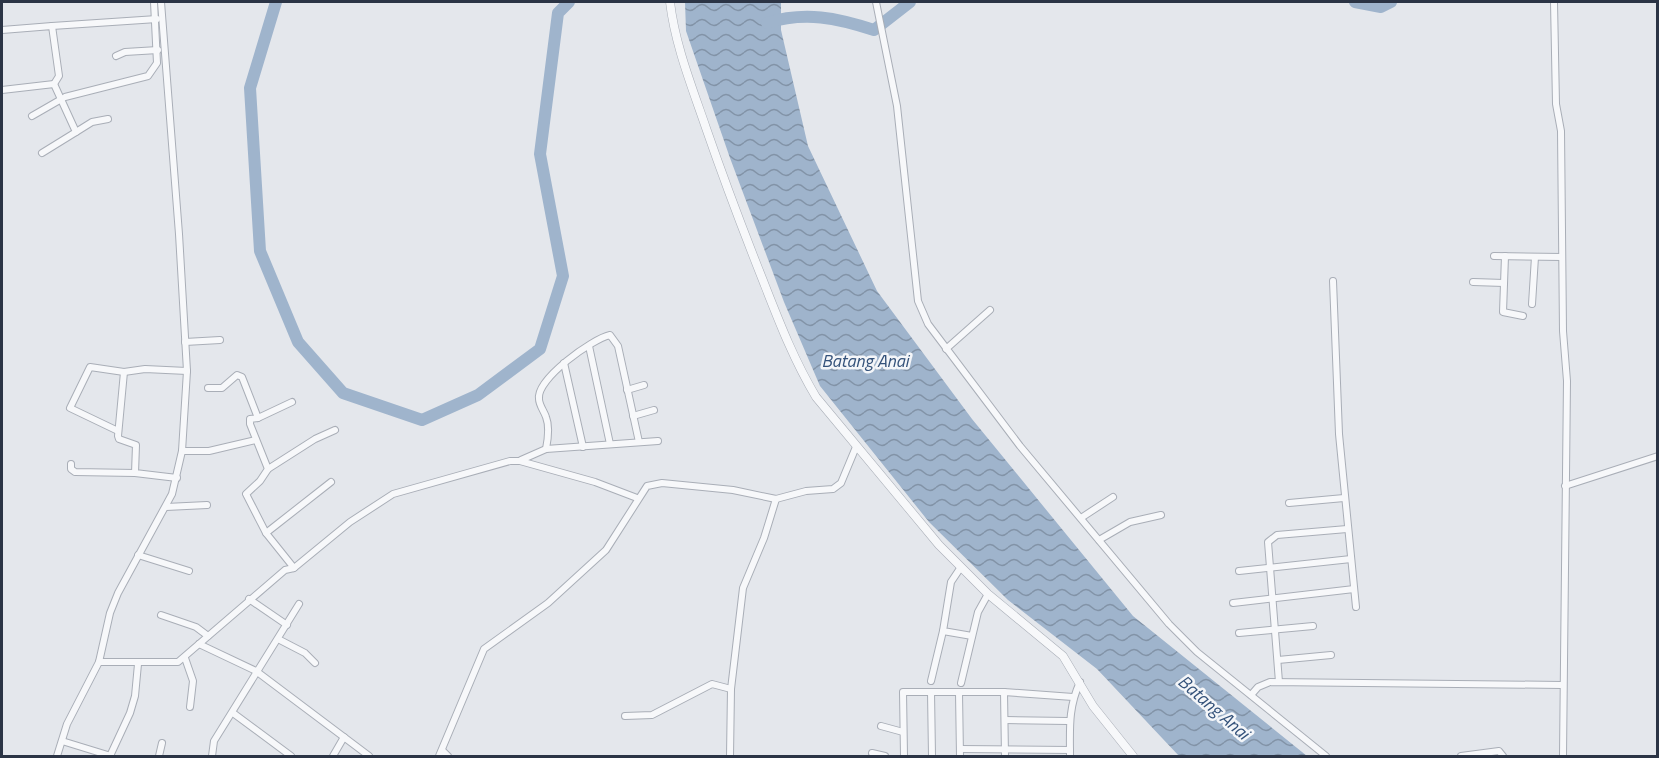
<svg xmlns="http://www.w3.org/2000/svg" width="1659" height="758" font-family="'Titillium Web',sans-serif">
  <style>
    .water { fill: url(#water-waves) }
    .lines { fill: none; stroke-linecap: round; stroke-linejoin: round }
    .river { stroke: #9fb4cc; stroke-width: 12 }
    .minor-casing { stroke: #a9aeb7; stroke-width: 8 }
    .tertiary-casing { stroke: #a9aeb7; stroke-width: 9 }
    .minor { stroke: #f7f8fa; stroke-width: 6 }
    .tertiary { stroke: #f7f8fa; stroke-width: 8 }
    .labels { text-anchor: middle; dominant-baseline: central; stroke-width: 5; stroke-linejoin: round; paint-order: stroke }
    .water-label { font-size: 18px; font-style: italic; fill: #34527a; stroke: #f4f6f9 }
  </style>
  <defs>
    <pattern id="water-waves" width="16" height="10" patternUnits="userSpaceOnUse" patternTransform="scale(1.5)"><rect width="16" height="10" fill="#9fb4cc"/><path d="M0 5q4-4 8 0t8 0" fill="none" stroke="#8293a7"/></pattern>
  </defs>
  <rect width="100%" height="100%" fill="#e4e7ec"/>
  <path class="water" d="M685,2H781V30L808,146L877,291L972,419L1133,616L1307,756H1179L1097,669L1008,600L929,522L820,386L784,302L730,158L686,31Z"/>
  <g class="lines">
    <g class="river">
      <path d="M276,2L250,88L260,251L298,342L343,393L422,420L478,395L540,349L563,276L540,154L558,13L569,2"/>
      <path d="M1355,2L1381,7L1391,2"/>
      <path d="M767,23C805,11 837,18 874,30L910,2"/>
    </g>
    <defs>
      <g id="minor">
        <path d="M876,2L897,106L918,301L928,324L1020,446L1169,624L1197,652L1326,756"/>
        <path d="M1554,2L1556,104L1561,131L1563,331L1567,381L1563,756"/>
        <path d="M52,26L157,19"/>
        <path d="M2,30L52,26L59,76L54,84"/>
        <path d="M116,56L125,52L158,50"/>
        <path d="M2,90L54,84L76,132L42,153"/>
        <path d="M32,116L65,97L148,76L157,63L154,2"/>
        <path d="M76,132L92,122L108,119"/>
        <path d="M1494,256L1562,257"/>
        <path d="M1505,256L1503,312L1523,316"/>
        <path d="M1333,281L1339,434L1356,607"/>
        <path d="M1473,282L1504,283"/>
        <path d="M1532,304L1535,257"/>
        <path d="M185,342L220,340"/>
        <path d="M589,346L610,444"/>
        <path d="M946,349L990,310"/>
        <path d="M564,363L583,447"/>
        <path d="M124,372L118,436L119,439L136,445L135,473L177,478"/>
        <path d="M208,388H222L237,375L242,377L258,418L250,419V424L268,469L260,481L246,494L266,533L294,568"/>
        <path d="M627,390L644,385"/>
        <path d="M633,416L654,410"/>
        <path d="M258,418L292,402"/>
        <path d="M118,431L70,408L90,367L124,372L145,369L187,371"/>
        <path d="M546,449C548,439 550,427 546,417C544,411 539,405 539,399C536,379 592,339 610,335L618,346L639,442"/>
        <path d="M182,451H209L256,440"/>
        <path d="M521,460L546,449L658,441"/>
        <path d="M71,464V469L75,472L135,473"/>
        <path d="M268,469L315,439L335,430"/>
        <path d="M1565,486L1658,456"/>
        <path d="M1289,503L1344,498"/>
        <path d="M166,507L207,505"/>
        <path d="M1081,518L1113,497"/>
        <path d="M266,533L331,482"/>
        <path d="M1099,540L1130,522L1161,515"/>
        <path d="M138,555L189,571"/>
        <path d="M961,567L951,582L943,631L972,636"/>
        <path d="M1239,571L1351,559"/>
        <path d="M249,599L287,625"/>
        <path d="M1233,603L1354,589"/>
        <path d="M161,615L196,627L208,636"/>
        <path d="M1239,633L1313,626"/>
        <path d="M278,639L305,653L315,663"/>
        <path d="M199,644L256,671L369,756"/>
        <path d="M185,658L193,681L190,707"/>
        <path d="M1278,660L1331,655"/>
        <path d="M99,662H178L285,570L294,568L350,522L393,494L510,461H520L595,482L637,498"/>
        <path d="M931,681L943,631"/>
        <path d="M1279,682L1268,542L1277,535L1347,529"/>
        <path d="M961,683L978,612L988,594"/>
        <path d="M731,689L743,588L764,538L776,499"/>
        <path d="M931,692L932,756"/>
        <path d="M1004,692L1005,756"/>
        <path d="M959,693L960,756"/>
        <path d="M1251,695L1258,687L1270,682L1562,685"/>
        <path d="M233,713L291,756"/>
        <path d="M625,716L652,715L712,684L731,689L730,756"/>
        <path d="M1005,720L1068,721"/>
        <path d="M881,726L903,732"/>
        <path d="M62,741L111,756"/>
        <path d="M960,749L1070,750"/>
        <path d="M442,750L448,756"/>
        <path d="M872,753L885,756"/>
        <path d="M57,756L67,724L99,662L110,613L118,593L172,494L182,451L187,371L179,234L161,2"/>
        <path d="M110,756L130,713L135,696L138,664"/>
        <path d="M159,756L162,743"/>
        <path d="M212,756L214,741L299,604"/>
        <path d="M333,756L344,737"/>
        <path d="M439,756L484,649L548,603L606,550L647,486L662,483L733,490L776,499L806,491L833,489L841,483L856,447"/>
        <path d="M904,756L903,692H1004L1073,697"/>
        <path d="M1070,756C1070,729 1068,708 1080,682"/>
        <path d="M1461,756L1499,751L1503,756"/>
      </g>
      <path id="tertiary" d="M670,2C675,45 692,87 706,128C723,177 741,225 760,273C777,316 792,357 816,397L939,545L988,594L1063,656L1093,706L1133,756"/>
    </defs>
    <use href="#minor" class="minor-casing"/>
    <use href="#tertiary" class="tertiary-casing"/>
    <use href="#minor" class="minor"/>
    <use href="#tertiary" class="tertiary"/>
  </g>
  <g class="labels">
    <g class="water-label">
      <text x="865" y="360">Batang Anai</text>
      <text transform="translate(1214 707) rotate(41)">Batang Anai</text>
    </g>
  </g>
  <rect width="1659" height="758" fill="none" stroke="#2b3445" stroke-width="6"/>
</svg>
